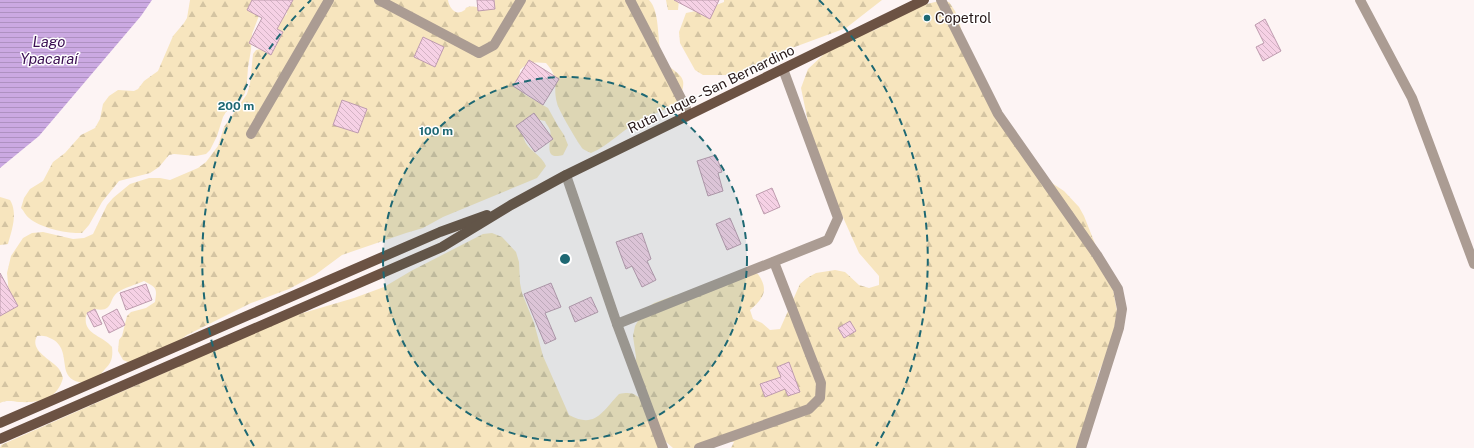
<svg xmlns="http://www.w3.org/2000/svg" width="1474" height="448" font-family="'Public Sans',sans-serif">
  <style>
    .forest { fill: url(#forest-firs) }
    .water { fill: url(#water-rules) }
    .building { fill: url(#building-back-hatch); stroke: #be9bae }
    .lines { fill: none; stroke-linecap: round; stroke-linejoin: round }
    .minor { stroke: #ab9c93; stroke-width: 10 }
    .primary { stroke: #6c5243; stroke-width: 10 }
    .ring { fill: none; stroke: #1e6873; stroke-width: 2; stroke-dasharray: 7 5 }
    .poi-dot { fill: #1e6873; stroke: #fff; stroke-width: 1.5 }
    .labels { text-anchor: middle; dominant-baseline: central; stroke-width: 3; stroke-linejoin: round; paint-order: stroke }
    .poi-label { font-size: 14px; fill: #241515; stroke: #fff; text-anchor: start }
    .street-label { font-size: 14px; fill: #241515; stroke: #fff }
    .water-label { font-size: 15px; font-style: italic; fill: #3c1053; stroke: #fff }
    .centre { fill: #1e6873; stroke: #fff; stroke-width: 2 }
    .ring-label { font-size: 12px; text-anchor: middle; font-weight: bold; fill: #1e6873; stroke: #fff; stroke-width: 3; stroke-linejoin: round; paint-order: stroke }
  </style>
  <defs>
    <pattern id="forest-firs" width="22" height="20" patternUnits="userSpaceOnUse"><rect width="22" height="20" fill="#f7e5be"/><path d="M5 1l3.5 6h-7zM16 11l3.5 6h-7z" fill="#d4c4a2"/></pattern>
    <pattern id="water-rules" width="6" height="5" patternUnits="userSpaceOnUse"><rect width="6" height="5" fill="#cba9e2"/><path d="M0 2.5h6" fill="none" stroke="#ae91c1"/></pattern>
    <pattern id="building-back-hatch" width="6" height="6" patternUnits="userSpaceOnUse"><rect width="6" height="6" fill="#f6d1e5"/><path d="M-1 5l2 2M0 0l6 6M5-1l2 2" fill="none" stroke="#d3b3c4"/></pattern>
  </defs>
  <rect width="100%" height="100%" fill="#fdf4f4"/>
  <g class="forest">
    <path d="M190,0H262L260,13L252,34L251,50L248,67L247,82L245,93L239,103L226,112L223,117L217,136L210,150L206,154L196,156L174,154L169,155L159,167L150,173L119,181L102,202L89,225L82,233C68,234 40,228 29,218C26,216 24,211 21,208L24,198L30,189L43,181L53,162L65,153L81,135L95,128L100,119L103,104L109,96L118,90L134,91L138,89L144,81L158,71L173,36L184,23L187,18Z"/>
    <path d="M282,0H448C449,7 455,16 463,11C468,8 463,9 468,7C472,6 477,7 481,8L495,0H649C660,11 657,38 661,53C664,68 681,71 683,81C684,85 682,95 679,99C671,110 653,113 642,119C623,129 610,145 591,153C588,152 585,150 583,149C579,145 558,109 557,103C552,85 561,80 546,63C535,62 528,62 520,70L518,86L524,94L548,108L558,126L564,135L568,145L563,155C541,161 553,139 550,130C549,127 546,124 545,121L535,119L523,129C524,132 523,136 524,139C527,150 542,155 546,166L537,178L443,217L423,228L406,233L342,255L315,275L289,289L251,303L187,335L150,362L133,364L123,360L118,351L119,340L122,336L127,316L131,312L146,308L155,302C157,288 157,288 144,281C137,284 124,288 118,292C108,299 114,313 95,309L87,313C80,334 103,335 112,347C113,356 112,363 105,369C102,373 98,377 94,380C84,385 70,383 66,371C63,358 65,346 52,339C47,336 43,335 37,336C29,351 51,359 59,369C61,372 62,375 63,378C57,400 39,403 19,402C12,401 6,400 0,403V311L9,294L7,273L11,256L23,238L32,233L43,232L73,239L84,238L93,234L107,205L113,198L130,184L149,178H160L170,180L198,168L206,162L218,146L224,127L247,94L250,84L253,54L256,50L271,47C271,36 277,20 287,14Z"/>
    <path d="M666,0H679L678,10H668Z"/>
    <path d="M724,0H882L846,28L792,48L764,65L733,75H703L695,70L680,43L679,32L686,13L706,9L724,2Z"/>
    <path d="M939,1L949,2L955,11L959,20L970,67L1038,174L1064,191L1079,207L1084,216L1113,289L1117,311L1112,343L1099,372L1082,436L1077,448H731L734,442H712L698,448H673L665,441L634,376L636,357L633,336L635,326L645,309L654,303L673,296L703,292L747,270L758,274C769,290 764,298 750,310L753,319L762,323L770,330L780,329L800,284L807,278L816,273L835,270L845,272L859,285L869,288L879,285V276L859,253L837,204L809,127L801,88L808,69L837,42L875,30L919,6Z"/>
    <path d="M0,197L10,200C18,213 12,230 8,244L0,245Z"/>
    <path d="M492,233L502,237L516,252L519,262L520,283L522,293L534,323L543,356L569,415C595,429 602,412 619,394C626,393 631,392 637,396C649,403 656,435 660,448H0L1,445L164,373L276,321L354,298L384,287L411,271L483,234Z"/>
  </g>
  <path class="water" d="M0,0H152L141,16L39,136L0,168Z"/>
  <g class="building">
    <path d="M252,0H293L277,29L283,32L271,55L249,43L262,18L247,10Z"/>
    <path d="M477,0H494L495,9L478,11Z"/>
    <path d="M674,0H719L710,19Z"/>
    <path d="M1265,19L1281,51L1263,61L1256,47L1264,43L1255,25Z"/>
    <path d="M423,37L444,47L435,67L414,57Z"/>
    <path d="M529,60L559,79L543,105L513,86Z"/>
    <path d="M342,100L367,109L358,133L333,125Z"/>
    <path d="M534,113L553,139L535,152L516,126Z"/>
    <path d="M716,155L722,172L718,173L723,191L708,196L697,161Z"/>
    <path d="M772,188L780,207L764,214L756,195Z"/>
    <path d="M730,218L741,244L727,250L716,224Z"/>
    <path d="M642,233L651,259L647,261L656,280L642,287L632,266L626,269L616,242Z"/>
    <path d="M0,273L18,306L0,316Z"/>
    <path d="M551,283L561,307L545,313L556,339L545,344L524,294Z"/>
    <path d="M146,284L152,300L126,310L120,293Z"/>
    <path d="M591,297L598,312L575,322L569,307Z"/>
    <path d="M95,309L102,324L94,327L87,313Z"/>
    <path d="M117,309L125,325L109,333L102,317Z"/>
    <path d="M850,321L856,331L844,338L838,328Z"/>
    <path d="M789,362L800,392L788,396L785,389L765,397L760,384L781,377L777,367Z"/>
  </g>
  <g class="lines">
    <g class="minor">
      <path d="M379,0L479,53L494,45L521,0"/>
      <path d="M630,0L686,108V117"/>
      <path d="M941,0L998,114L1097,255L1118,289L1122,309L1119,328L1081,448"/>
      <path d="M1360,0L1412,98L1474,264"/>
      <path d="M251,134L329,0"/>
      <path d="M566,175L617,324L663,448"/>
      <path d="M617,324L828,240L838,218L783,69"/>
      <path d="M699,448L809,409L820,398L821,383L774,262"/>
    </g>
    <g class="primary">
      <path d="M0,423L440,232L487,215"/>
      <path d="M0,439L442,247L511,205L566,175L924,0"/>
    </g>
  </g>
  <circle cx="565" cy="259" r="182" fill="#1e6873" fill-opacity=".12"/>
  <g class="ring">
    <circle cx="565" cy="259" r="182"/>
    <path d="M254 446A363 363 0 0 1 311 0M819 0A363 363 0 0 1 876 446"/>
  </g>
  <circle class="poi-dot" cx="927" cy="18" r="4"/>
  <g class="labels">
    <g class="poi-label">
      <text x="935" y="18">Copetrol</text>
    </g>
    <g class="street-label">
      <text transform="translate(711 89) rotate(-26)">Ruta Luque - San Bernardino</text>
    </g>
    <g class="water-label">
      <text x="49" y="41">Lago<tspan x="49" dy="17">Ypacaraí</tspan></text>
    </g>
  </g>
  <circle cx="565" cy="259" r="6" class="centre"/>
  <g class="ring-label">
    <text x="236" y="110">200 m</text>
    <text x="436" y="135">100 m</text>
  </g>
</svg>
